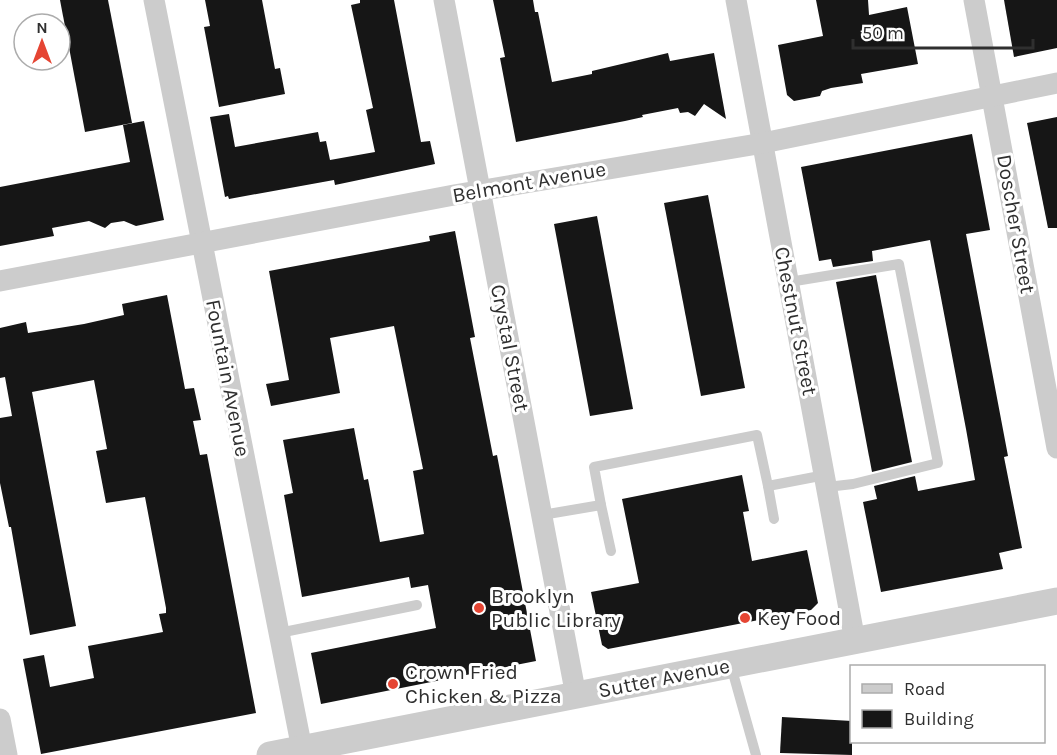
<svg xmlns="http://www.w3.org/2000/svg" width="1057" height="755" font-family="Karla,sans-serif">
  <style>
    .building { fill: #161616 }
    .lines { fill: none; stroke-linecap: round; stroke-linejoin: round }
    .service { stroke: #ccc; stroke-width: 10 }
    .minor { stroke: #ccc; stroke-width: 21 }
    .tertiary { stroke: #ccc; stroke-width: 27 }
    .poi-dot { fill: #e54533; stroke: #fff; stroke-width: 2 }
    .labels { text-anchor: middle; dominant-baseline: central; stroke-width: 6; stroke-linejoin: round; paint-order: stroke }
    .street-label { font-size: 21px; fill: #2f2f2f; stroke: #fff }
    .poi-label { font-size: 21px; fill: #2f2f2f; stroke: #fff; text-anchor: start }
  </style>
  <rect width="100%" height="100%" fill="#fff"/>
  <g class="building">
    <path d="M60,0H108L132,123L85,132Z"/>
    <path d="M205,0H262L275,69L280,68L285,94L219,107L204,27L210,26Z"/>
    <path d="M360,0H394L421,142L430,141L435,164L335,185L334,180L229,199L228,196L225,197L210,117L229,114L235,147L318,132L320,142L326,141L330,160L375,152L366,110L373,108L351,5L360,3Z"/>
    <path d="M493,0H533L535,12H538L552,82L592,74V71L668,53L670,61L714,53L726,119L704,104L695,116L688,112L680,113L678,108L642,115L643,117L625,121L516,142L500,58L505,57Z"/>
    <path d="M816,0H868L869,15L907,7L918,64L861,74L863,83L831,88L822,91L820,96L794,101L787,95L778,45L823,36Z"/>
    <path d="M1004,0H1057V48L1014,57Z"/>
    <path d="M1057,117V228H1048L1027,123Z"/>
    <path d="M144,121L164,220L136,226L124,221L111,223L105,228L89,221L52,228L54,236L0,246V187L130,162L123,125Z"/>
    <path d="M972,134L990,230L966,234L1008,456L1004,457L1022,548L999,553L1003,569L881,592L863,502L877,499L874,486L915,476L918,491L975,480L966,429L930,240L872,251L873,261L833,267L831,259L819,261L801,167Z"/>
    <path d="M708,195L745,388L701,396L664,203Z"/>
    <path d="M597,216L633,409L590,416L554,224Z"/>
    <path d="M455,231L475,337L470,338L493,456L497,455L536,661L321,704L311,653L436,628L428,585L411,588L409,577L302,597L284,495L293,493L283,440L354,428L364,480L368,479L380,542L424,534L413,471L423,469L394,326L330,338L340,393L271,406L266,384L289,380L269,271L430,241L429,236Z"/>
    <path d="M876,275L912,462L872,472L836,282Z"/>
    <path d="M167,295L185,389L194,388L201,420L193,421L200,455L207,454L256,713L41,754L23,659L44,655L50,687L94,678L88,646L163,632L159,614L166,613V608L145,497L106,503L96,451L107,449L94,380L32,392L76,626L30,635L11,527H9L0,483V418L12,416L5,377L0,378V328L26,322L28,333L84,324L124,315L122,304Z"/>
    <path d="M742,475L749,511L743,512L752,561L807,550L818,603L811,610L608,649L602,645L591,592L639,583L622,499Z"/>
    <path d="M782,717L852,721V755L780,753Z"/>
  </g>
  <g class="lines">
    <g class="service">
      <path d="M789,282L899,264L938,463L853,484L827,487"/>
      <path d="M768,486L774,519"/>
      <path d="M601,505L611,551"/>
      <path d="M542,515L601,505L594,467L757,435L768,486L825,475"/>
      <path d="M279,633L417,605"/>
      <path d="M731,666L756,755"/>
    </g>
    <g class="minor">
      <path d="M154,0L302,749"/>
      <path d="M444,0L576,696"/>
      <path d="M736,0L855,641"/>
      <path d="M974,0L1057,448"/>
      <path d="M0,281L454,195L763,143L1057,83"/>
      <path d="M0,719L7,755"/>
    </g>
    <path class="tertiary" d="M270,755L1057,601"/>
  </g>
  <g class="poi-dot">
    <circle cx="479" cy="608" r="6"/>
    <circle cx="745" cy="618" r="6"/>
    <circle cx="393" cy="684" r="6"/>
  </g>
  <g class="labels">
    <g class="street-label">
      <text transform="translate(529 182) rotate(-10)">Belmont Avenue</text>
      <text transform="translate(1016 224) rotate(80)">Doscher Street</text>
      <text transform="translate(796 321) rotate(79)">Chestnut Street</text>
      <text transform="translate(510 348) rotate(79)">Crystal Street</text>
      <text transform="translate(228 378) rotate(79)">Fountain Avenue</text>
      <text transform="translate(664 678) rotate(-11)">Sutter Avenue</text>
    </g>
    <g class="poi-label">
      <text x="491" y="596">Brooklyn<tspan x="491" dy="24">Public Library</tspan></text>
      <text x="757" y="618">Key Food</text>
      <text x="405" y="672">Crown Fried<tspan x="405" dy="24">Chicken &amp; Pizza</tspan></text>
    </g>
  </g>
  <rect x="850" y="665" width="195" height="78" fill="#ffffff" stroke="#acacac" stroke-width="1.5"/>
  <rect x="862" y="684" width="30" height="9" fill="#cccccc" stroke="#acacac" stroke-width="1.5"/>
  <text x="904" y="695" font-size="18" fill="#2f2f2f">Road</text>
  <rect x="862" y="710" width="30" height="18" fill="#161616" stroke="#acacac" stroke-width="1.5"/>
  <text x="904" y="725" font-size="18" fill="#2f2f2f">Building</text>
  <g transform="translate(42 42)"><circle r="28" fill="#ffffff" stroke="#acacac" stroke-width="1.5"/>
  <path d="M0-4.5L10 22L0 15L-10 22Z" fill="#e54533"/>
  <text y="-9" font-size="16" font-weight="bold" text-anchor="middle" fill="#2f2f2f">N</text>
  </g>
  <path d="M853 39v9h180v-9" fill="none" stroke="#2f2f2f" stroke-width="3"/>
  <text x="862" y="39" font-size="18" fill="#2f2f2f" stroke="#ffffff" stroke-width="4.5" paint-order="stroke">50 m</text>
</svg>
